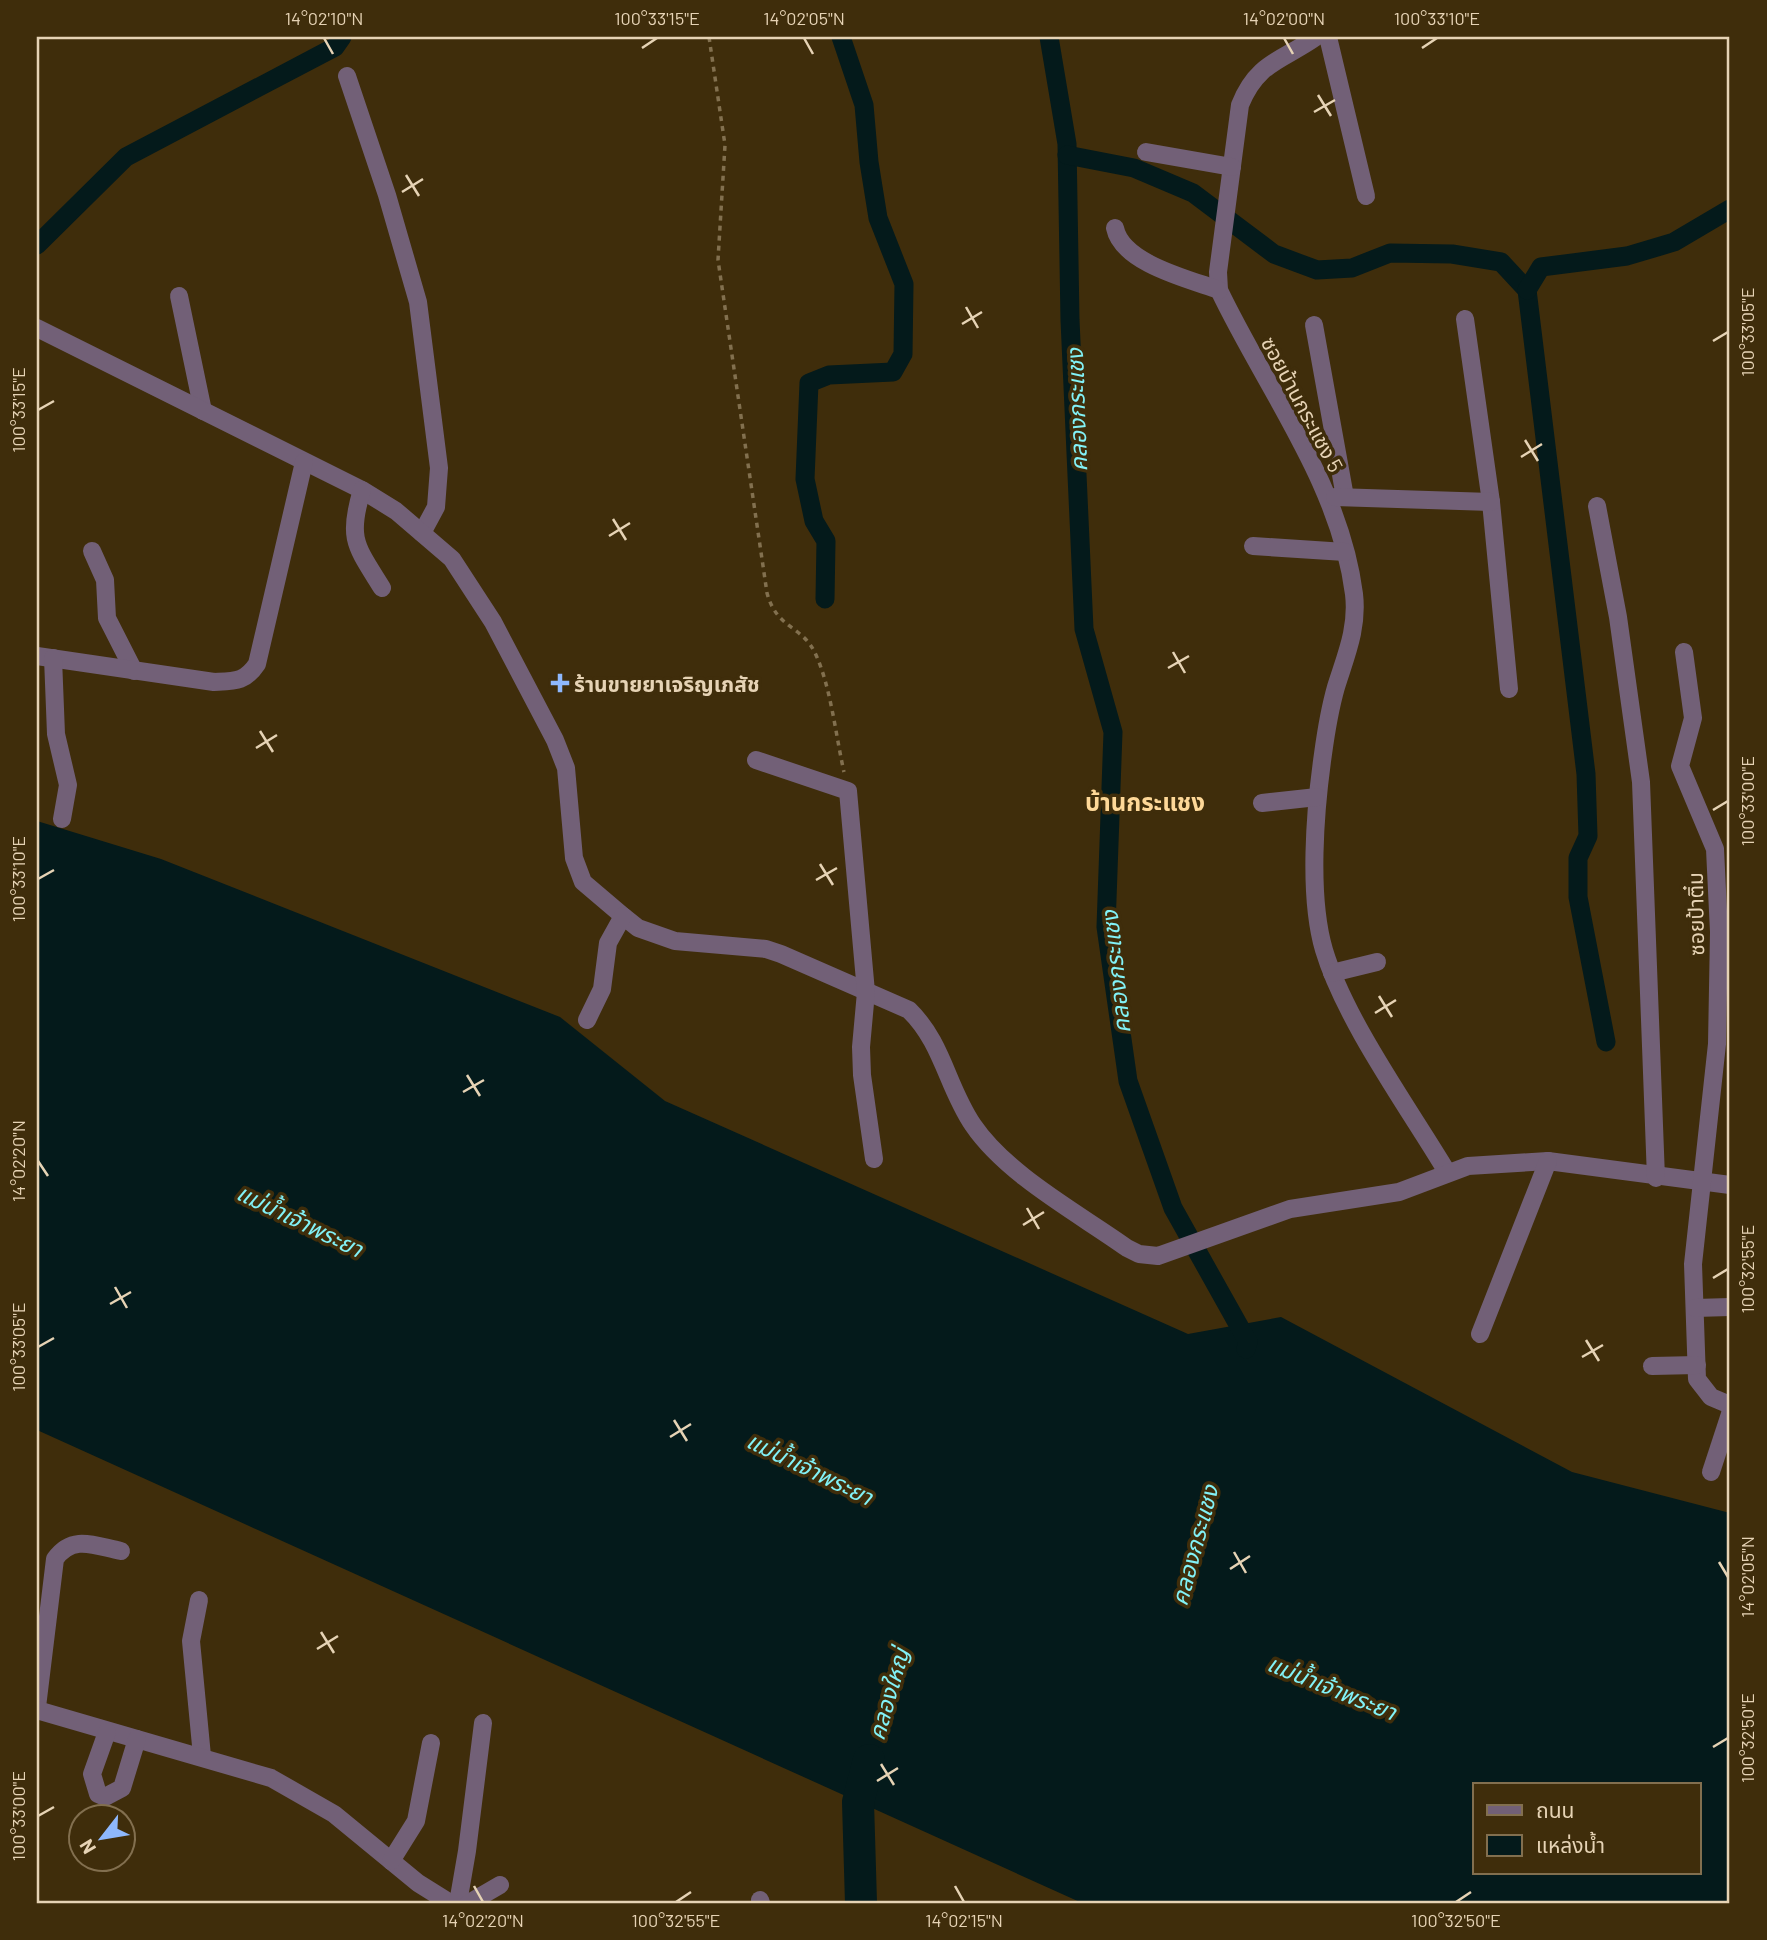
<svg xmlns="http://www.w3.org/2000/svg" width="1767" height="1940" font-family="Barlow,'Noto Sans Thai',sans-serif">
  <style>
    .water { fill: #041a1b; fill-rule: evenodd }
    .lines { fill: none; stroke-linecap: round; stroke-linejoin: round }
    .canal { stroke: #041a1b; stroke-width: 19 }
    .river { stroke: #041a1b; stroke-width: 32 }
    .path { stroke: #82704f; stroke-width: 3.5; stroke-dasharray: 5 5; stroke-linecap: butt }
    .minor { stroke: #726077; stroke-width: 18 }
    .ticks { fill: none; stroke: #e6d3b5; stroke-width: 2.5 }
    .poi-dot { fill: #8eb8fd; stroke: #3f2d0b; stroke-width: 2.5 }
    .labels { text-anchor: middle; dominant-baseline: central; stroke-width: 7; stroke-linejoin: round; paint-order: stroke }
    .street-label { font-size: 21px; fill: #e6d3b5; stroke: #3f2d0b }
    .poi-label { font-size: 21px; font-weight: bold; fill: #e6d3b5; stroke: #3f2d0b; text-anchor: start }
    .water-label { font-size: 23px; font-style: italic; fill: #82f2f7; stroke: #3f2d0b }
    .quarter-label { font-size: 24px; font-weight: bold; fill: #fed898; stroke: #3f2d0b }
    .neatline { fill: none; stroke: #e6d3b5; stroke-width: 2.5 }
    .ticks-label { font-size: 18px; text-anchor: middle; fill: #e6d3b5 }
  </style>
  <rect width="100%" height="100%" fill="#3f2d0b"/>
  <path class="water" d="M37,821L161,859L560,1017L665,1101L1188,1334L1281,1317L1572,1472L1730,1513V1903H1082L37,1430ZM1475,1784H1699V1872H1475Z"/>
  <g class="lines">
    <g class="canal">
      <path d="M1049,37L1067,144L1070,320L1084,629L1113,732L1106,927L1128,1081L1173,1208L1248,1342L1246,1349"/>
      <path d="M1067,155L1134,168L1193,193L1274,254L1317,270L1352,268L1390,253L1452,254L1501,262L1527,290L1586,774L1588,836L1578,858V897L1606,1042"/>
      <path d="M37,245L126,157L335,47L342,37"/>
      <path d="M1527,290L1541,267L1627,256L1674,242L1730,209"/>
      <path d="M825,599L826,541L814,521L805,479L809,383L829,375L893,372L903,354L904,284L878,218L869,162L864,105L841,37"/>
    </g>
    <path class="river" d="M861,1903L858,1802L869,1760"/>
    <path class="path" d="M709,37L725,145L718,260L767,593C777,630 803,625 816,655C831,688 836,737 844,772"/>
    <g class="minor">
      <path d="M1316,37C1282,61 1257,62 1240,105L1218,272L1219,290C1266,389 1340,483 1354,594C1358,628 1346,655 1336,687C1330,708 1326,732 1323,754C1315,810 1308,896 1324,950C1345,1020 1408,1107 1447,1172"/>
      <path d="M1328,37L1366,196"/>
      <path d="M347,76L387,195L418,302L439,468L436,507L422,533"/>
      <path d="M1146,152L1232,167"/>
      <path d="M1115,228C1122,263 1188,279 1219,290"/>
      <path d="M179,296L203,411"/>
      <path d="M1465,319L1491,502L1509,689"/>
      <path d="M1314,325L1345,497"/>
      <path d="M37,328L362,490L396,511L452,559L493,622L555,740L566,768L574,858L583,882L623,916L638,928L675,941L766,949L781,954L909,1010C943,1043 947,1087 973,1125C1007,1175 1078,1213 1127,1248L1139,1254L1158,1256L1290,1209L1399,1192L1468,1166L1548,1161L1730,1185"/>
      <path d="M362,490C347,539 356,546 382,588"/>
      <path d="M1335,497L1491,502"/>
      <path d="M1597,506L1618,617L1641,782L1656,1178"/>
      <path d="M1253,546L1345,552"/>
      <path d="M92,551L105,580L107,618L134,671"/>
      <path d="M1684,652L1693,718L1680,766L1715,849L1719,932L1717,1044L1693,1264L1697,1379L1711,1397L1730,1405"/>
      <path d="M37,656L214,682C235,681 245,682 257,664L304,462"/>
      <path d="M53,658L56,734L68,785L62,819"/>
      <path d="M756,760L848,791L866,992L861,1047L862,1075L874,1159"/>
      <path d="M1262,803L1317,797"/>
      <path d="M1332,973L1377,962"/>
      <path d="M587,1020L602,989L608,943L623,916"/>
      <path d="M1695,1308L1730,1307"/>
      <path d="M1480,1334L1548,1161"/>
      <path d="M1652,1366L1697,1365"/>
      <path d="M1711,1472L1730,1414"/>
      <path d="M199,1600L191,1641L202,1756"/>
      <path d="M37,1707L55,1559C73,1534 95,1546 121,1551"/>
      <path d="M37,1710L271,1778L334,1814L418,1883L450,1903"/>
      <path d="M107,1732L92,1774L98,1794L105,1797L122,1788L137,1739"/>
      <path d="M391,1861L416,1821L431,1743"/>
      <path d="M760,1900L761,1903"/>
      <path d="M458,1903L467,1851L483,1723"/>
      <path d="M469,1903L500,1885"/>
    </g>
  </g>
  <path class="ticks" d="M324,38L333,54M804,38L813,54M1284,38L1293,54M642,48L657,38M1422,48L1437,38M1318,95L1331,116M1314,112L1335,100M406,175L419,196M402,192L423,179M966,307L978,328M962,324L982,312M1713,341L1728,332M38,410L54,401M1525,440L1538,461M1521,457L1542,444M613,519L626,540M609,536L630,523M1173,652L1185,673M1168,668L1189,656M260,731L273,752M256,748L277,735M1713,810L1728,801M820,864L833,885M38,879L54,870M816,880L837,868M1379,996L1392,1017M1375,1013L1396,1000M467,1075L480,1096M463,1092L484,1080M38,1161L48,1176M1027,1208L1039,1229M1023,1225L1044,1212M1713,1278L1728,1269M115,1287L127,1308M110,1304L131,1292M1586,1340L1599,1361M38,1347L54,1338M1582,1357L1603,1345M674,1420L687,1441M670,1437L691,1424M1234,1552L1246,1573M1719,1562L1728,1577M1230,1569L1250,1556M321,1632L334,1653M317,1649L338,1636M1713,1747L1728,1738M881,1764L894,1785M877,1781L898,1768M38,1816L54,1807M474,1886L483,1902M955,1886L964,1902M676,1902L691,1892M1456,1902L1471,1892"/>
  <path class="poi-dot" d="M556.5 672.5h7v7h7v7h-7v7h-7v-7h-7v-7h7z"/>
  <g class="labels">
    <g class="street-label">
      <text transform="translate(1303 404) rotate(62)">ซอยบ้านกระแชง 5</text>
      <text transform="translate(1695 914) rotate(-91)">ซอยป้าติ๋ม</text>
    </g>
    <g class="poi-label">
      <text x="574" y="683">ร้านขายยาเจริญเภสัช</text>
    </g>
    <g class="water-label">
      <text transform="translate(1076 410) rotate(-92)">คลองกระแชง</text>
      <text transform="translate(1115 972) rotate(-96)">คลองกระแชง</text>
      <text transform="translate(300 1220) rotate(26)">แม่น้ำเจ้าพระยา</text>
      <text transform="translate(810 1468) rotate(26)">แม่น้ำเจ้าพระยา</text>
      <text transform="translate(1194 1545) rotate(-75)">คลองกระแชง</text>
      <text transform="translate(1332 1687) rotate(22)">แม่น้ำเจ้าพระยา</text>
      <text transform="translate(888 1694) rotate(-74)">คลองใหญ่</text>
    </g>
    <g class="quarter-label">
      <text x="1145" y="801">บ้านกระแชง</text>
    </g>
  </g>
  <rect width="1767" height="1940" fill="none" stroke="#3f2d0b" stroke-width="77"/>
  <rect x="1473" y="1783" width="228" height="91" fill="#3f2d0b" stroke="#826f4f" stroke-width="2"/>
  <rect x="1487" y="1805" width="35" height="10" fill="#726077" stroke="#826f4f" stroke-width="2"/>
  <text x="1536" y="1818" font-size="21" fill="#e6d3b5">ถนน</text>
  <rect x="1487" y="1835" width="35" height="21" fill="#041a1b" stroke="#826f4f" stroke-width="2"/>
  <text x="1536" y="1853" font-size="21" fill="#e6d3b5">แหล่งน้ำ</text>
  <g transform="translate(102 1838) rotate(239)"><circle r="33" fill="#3f2d0b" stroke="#826f4f" stroke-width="2"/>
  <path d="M0-5L12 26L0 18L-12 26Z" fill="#8eb8fd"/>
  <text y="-10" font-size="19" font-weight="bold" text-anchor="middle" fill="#e6d3b5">N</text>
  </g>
  <rect x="38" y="38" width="1690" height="1864" class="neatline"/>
  <g class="ticks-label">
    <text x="324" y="25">14°02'10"N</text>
    <text x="657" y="25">100°33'15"E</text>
    <text x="804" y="25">14°02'05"N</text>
    <text x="1284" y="25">14°02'00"N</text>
    <text x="1437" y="25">100°33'10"E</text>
    <text transform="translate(1748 332) rotate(-90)" y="6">100°33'05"E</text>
    <text transform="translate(19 410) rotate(-90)" y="6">100°33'15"E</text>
    <text transform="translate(1748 801) rotate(-90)" y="6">100°33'00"E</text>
    <text transform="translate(19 879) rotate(-90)" y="6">100°33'10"E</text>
    <text transform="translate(19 1161) rotate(-90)" y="6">14°02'20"N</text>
    <text transform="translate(1748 1269) rotate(-90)" y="6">100°32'55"E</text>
    <text transform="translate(19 1347) rotate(-90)" y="6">100°33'05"E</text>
    <text transform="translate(1748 1577) rotate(-90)" y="6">14°02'05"N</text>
    <text transform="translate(1748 1738) rotate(-90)" y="6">100°32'50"E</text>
    <text transform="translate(19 1816) rotate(-90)" y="6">100°33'00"E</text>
    <text x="483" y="1927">14°02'20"N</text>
    <text x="676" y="1927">100°32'55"E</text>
    <text x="964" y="1927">14°02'15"N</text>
    <text x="1456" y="1927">100°32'50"E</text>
  </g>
</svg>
